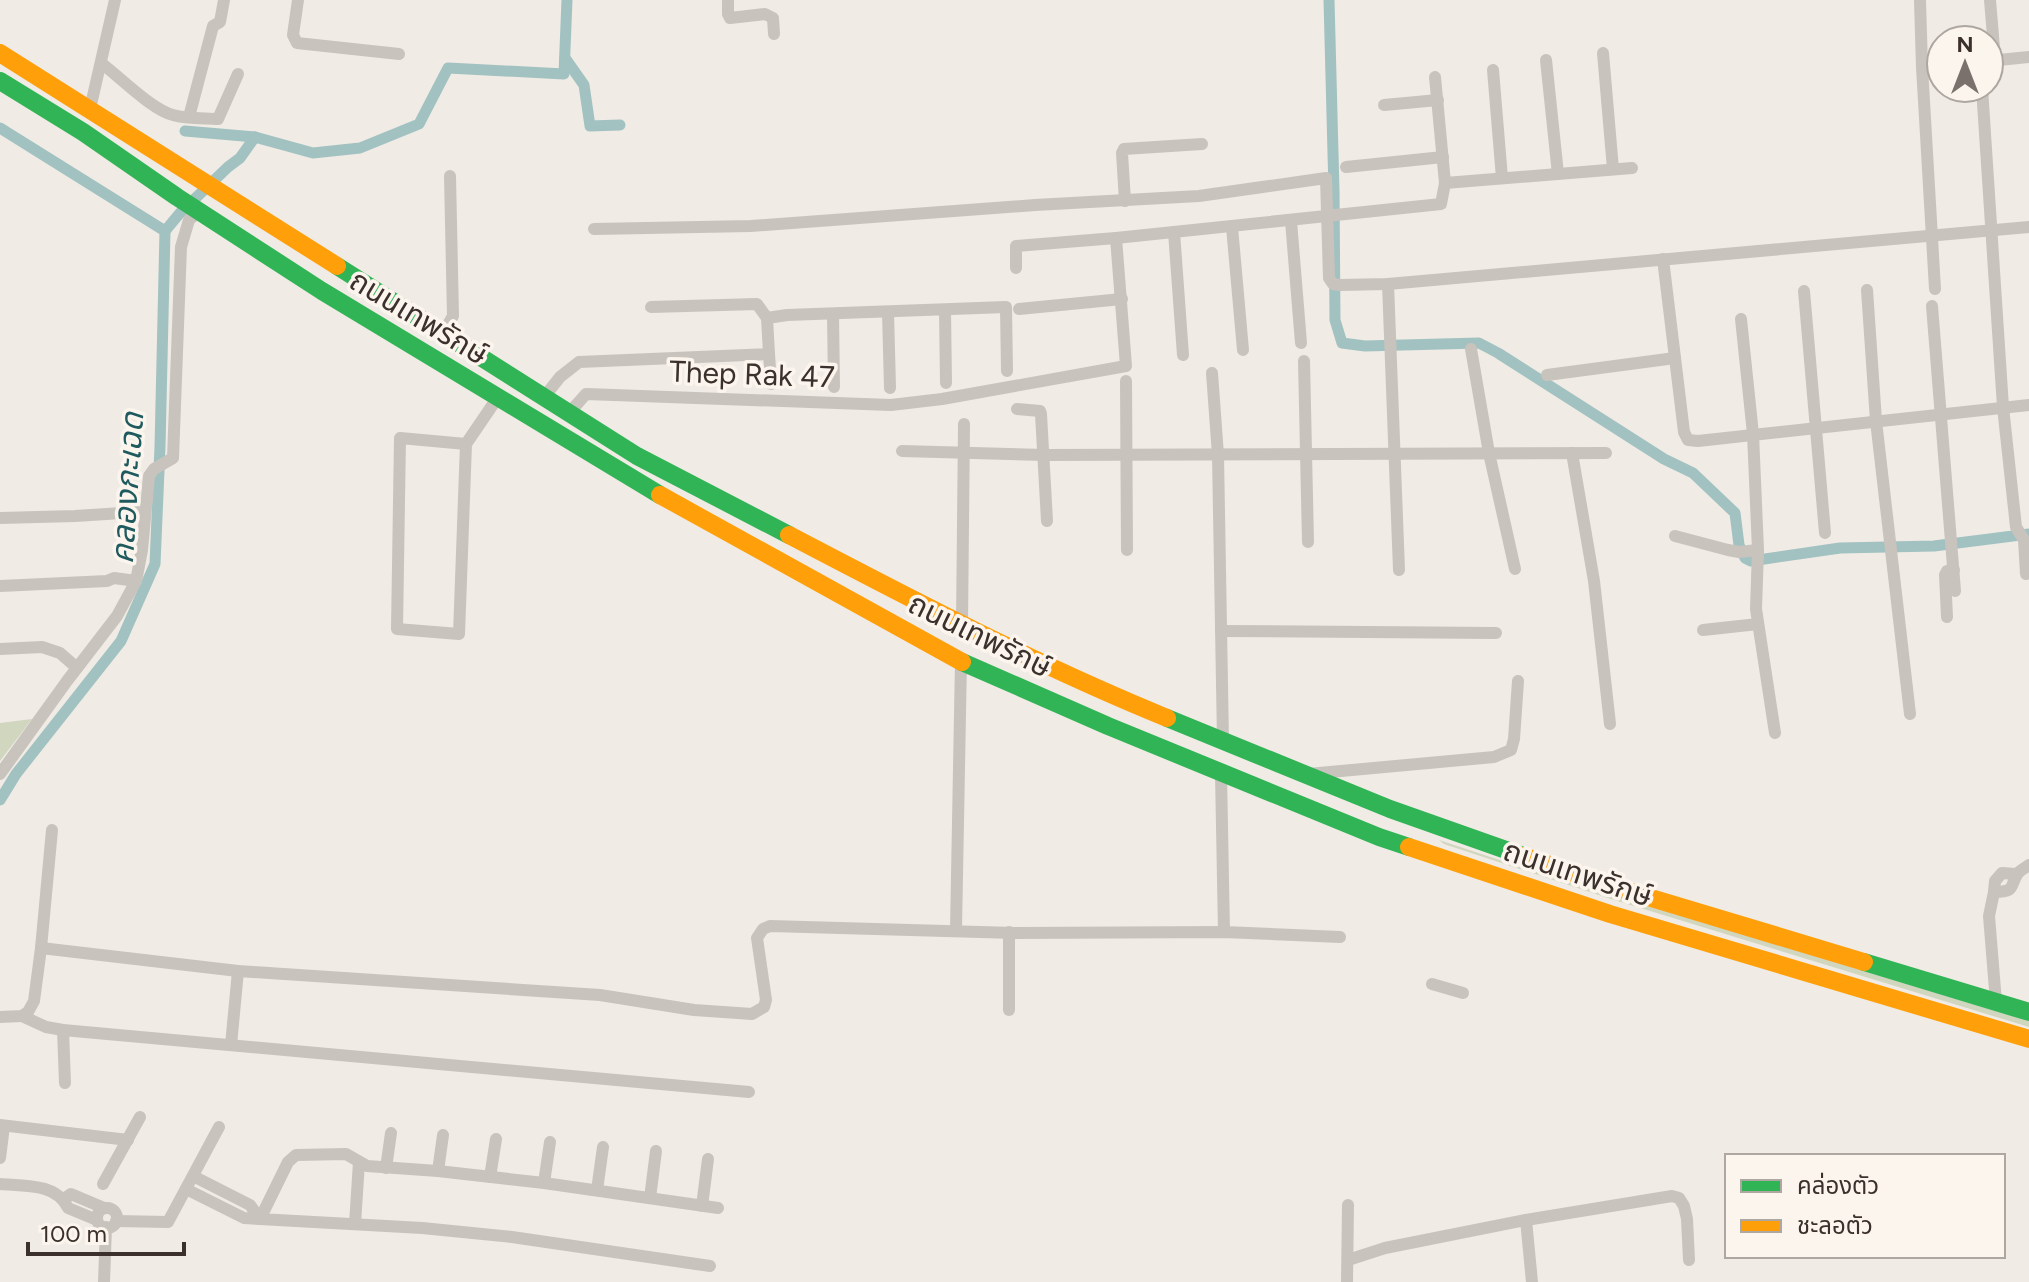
<svg xmlns="http://www.w3.org/2000/svg" width="2029" height="1282" font-family="Figtree,'Noto Sans Thai',sans-serif">
  <style>
    .green { fill: #d1d6bf }
    .lines { fill: none; stroke-linecap: round; stroke-linejoin: round }
    .canal { stroke: #a1c2c1; stroke-width: 11 }
    .street { stroke: #c9c3be; stroke-width: 12 }
    .fast { stroke: #30b455; stroke-width: 18 }
    .slow { stroke: #ff9f0a; stroke-width: 18 }
    .labels { text-anchor: middle; dominant-baseline: central; stroke-width: 7; stroke-linejoin: round; paint-order: stroke }
    .street-label { font-size: 30px; fill: #3b302b; stroke: #fbf5ee }
    .water-label { font-size: 32px; font-style: italic; fill: #1f5a5e; stroke: #fbf5ee }
  </style>
  <rect width="100%" height="100%" fill="#f0ebe5"/>
  <g class="green">
    <path d="M32,719L0,761V723Z"/>
    <path d="M1439,840L1527,869L2029,1021V1027L1611,899L1444,844Z"/>
  </g>
  <g class="lines">
    <g class="canal">
      <path d="M1329,0L1334,191L1335,320L1342,343L1365,346L1479,343L1498,353L1664,459L1693,473L1735,513L1739,545L1745,558L1751,561L1840,548L1934,546L2029,534"/>
      <path d="M565,58L584,85L590,126L620,125"/>
      <path d="M0,128L165,231L180,213L228,167L240,158L255,137"/>
      <path d="M185,131L255,137L313,153L360,148L419,124L448,68L564,74L567,0"/>
      <path d="M0,800L16,774L121,641L155,564L160,447L165,231"/>
    </g>
    <g class="street">
      <path d="M298,0L293,35L297,43L399,54"/>
      <path d="M728,0V14L730,18L765,14L773,18L774,34"/>
      <path d="M1990,0L1995,60"/>
      <path d="M1920,1L1922,67L1935,289"/>
      <path d="M1603,53L1613,169"/>
      <path d="M1546,60L1558,174"/>
      <path d="M1989,61L2029,57"/>
      <path d="M101,63C120,77 152,110 173,115C187,119 203,118 218,119L238,74"/>
      <path d="M1922,67L1941,65"/>
      <path d="M1493,70L1502,178"/>
      <path d="M1435,77L1445,183"/>
      <path d="M1982,88L2003,407L2016,527L2024,540L2026,574"/>
      <path d="M1384,105L1438,100"/>
      <path d="M90,109L115,0"/>
      <path d="M189,117L213,26L220,22L224,0"/>
      <path d="M1346,167L1443,157"/>
      <path d="M1125,201L1122,153L1124,149L1202,144"/>
      <path d="M1291,221L1301,343"/>
      <path d="M1232,227L1243,350"/>
      <path d="M594,229L751,226L1035,205L1199,196L1326,178L1329,278L1333,284L1340,285L1388,284L2029,227"/>
      <path d="M1174,232L1183,355"/>
      <path d="M1663,259L1684,432L1688,440L1698,441L2029,405"/>
      <path d="M1016,268V246L1116,238"/>
      <path d="M1388,284L1399,570"/>
      <path d="M1867,290L1876,421L1910,714"/>
      <path d="M1804,291L1825,533"/>
      <path d="M1932,306L1955,591"/>
      <path d="M651,307L757,304L767,318"/>
      <path d="M1019,309L1122,299"/>
      <path d="M945,310L946,383"/>
      <path d="M888,312L890,388"/>
      <path d="M833,314L834,387"/>
      <path d="M1741,319L1753,434L1758,550L1756,609L1775,733"/>
      <path d="M443,333L453,316L450,176"/>
      <path d="M1471,349L1489,453L1515,569"/>
      <path d="M769,354L771,384"/>
      <path d="M1304,361L1308,542"/>
      <path d="M1212,373L1218,455L1223,741"/>
      <path d="M1547,375L1675,358"/>
      <path d="M1126,381L1127,550"/>
      <path d="M545,396L560,377L579,362L769,354L767,318L787,315L1006,307L1007,371"/>
      <path d="M1017,409L1040,411L1041,414L1047,521"/>
      <path d="M569,413L586,394L891,405L942,399L1126,366L1116,238L1441,204L1445,183L1632,168"/>
      <path d="M466,444L400,438L397,629L459,634L466,444L498,397"/>
      <path d="M902,451L1045,455L1606,453"/>
      <path d="M1572,453L1594,581L1610,724"/>
      <path d="M0,518L75,516L138,512"/>
      <path d="M1675,536L1728,550L1739,552L1758,550"/>
      <path d="M0,586L107,581L114,578L136,581"/>
      <path d="M1947,617L1945,575L1947,571L1954,570"/>
      <path d="M962,625L964,424"/>
      <path d="M1703,630L1758,624"/>
      <path d="M1221,631L1496,633"/>
      <path d="M0,649L42,647L60,653L77,668"/>
      <path d="M0,774L67,681L117,616L136,581L142,550L149,476L154,469L173,458L181,247L189,220L199,211"/>
      <path d="M1221,774L1224,932"/>
      <path d="M1308,774L1494,757L1511,750L1514,739L1518,681"/>
      <path d="M2016,874L2002,873L1995,881L1994,892C2017,892 2009,886 2018,873C2021,870 2025,868 2029,865"/>
      <path d="M1994,892L1989,916L1996,1002"/>
      <path d="M956,930L961,660"/>
      <path d="M41,948L238,971L600,995L694,1010L752,1014L764,1007L766,1000L757,938L763,929L770,926L1015,933L1224,932L1340,937"/>
      <path d="M1432,984L1463,993"/>
      <path d="M1009,1010V932"/>
      <path d="M22,1016L46,1027L63,1030L749,1092"/>
      <path d="M0,1017L22,1016L28,1012L34,1001L41,948L52,830"/>
      <path d="M63,1030L65,1083"/>
      <path d="M231,1045L238,971"/>
      <path d="M0,1125L128,1140"/>
      <path d="M0,1158L4,1126"/>
      <path d="M386,1168L391,1133"/>
      <path d="M438,1171L443,1135"/>
      <path d="M193,1176L250,1205L260,1219"/>
      <path d="M490,1177L496,1139"/>
      <path d="M544,1183L550,1142"/>
      <path d="M0,1184C24,1186 56,1183 68,1208L97,1220"/>
      <path d="M103,1184L140,1117"/>
      <path d="M186,1189L244,1218L260,1219"/>
      <path d="M597,1190L603,1147"/>
      <path d="M650,1198L656,1151"/>
      <path d="M64,1199L71,1194L104,1208"/>
      <path d="M702,1206L708,1159"/>
      <circle cx="107" cy="1218" r="10"/>
      <path d="M1526,1220L1532,1282"/>
      <path d="M116,1221L168,1222L219,1127"/>
      <path d="M355,1224L359,1162"/>
      <path d="M1348,1260L1385,1248L1526,1220L1672,1196L1679,1198L1684,1206L1687,1219L1689,1260"/>
      <path d="M710,1266L512,1237L422,1228L260,1219L288,1162L296,1155L346,1154L367,1166L438,1171L544,1183L718,1208"/>
      <path d="M104,1282L106,1227"/>
      <path d="M1347,1282L1348,1205"/>
    </g>
    <g class="fast">
      <path d="M0,81L83,132L177,197L322,291L660,495"/>
      <path d="M337,266L637,456L789,535"/>
      <path d="M962,662L1108,726L1379,837L1409,847"/>
      <path d="M1167,718L1390,809L1523,856"/>
      <path d="M1864,962L2029,1012"/>
    </g>
    <g class="slow">
      <path d="M0,53L337,266"/>
      <path d="M660,495L962,662"/>
      <path d="M789,535C913,600 1037,665 1167,718"/>
      <path d="M1409,847L1610,914L2029,1039"/>
      <path d="M1523,856L1618,888L1864,962"/>
    </g>
  </g>
  <g class="labels">
    <g class="street-label">
      <text transform="translate(419 317) rotate(31)">ถนนเทพรักษ์</text>
      <text transform="translate(752 374) rotate(2)">Thep Rak 47</text>
      <text transform="translate(980 635) rotate(26)">ถนนเทพรักษ์</text>
      <text transform="translate(1578 873) rotate(18)">ถนนเทพรักษ์</text>
    </g>
    <g class="water-label">
      <text transform="translate(127 488) rotate(-86)">คลองกะเฉด</text>
    </g>
  </g>
  <rect x="1725" y="1154" width="280" height="104" fill="#fbf5ee" stroke="#aea6a0" stroke-width="2"/>
  <rect x="1741" y="1180" width="40" height="12" fill="#30b455" stroke="#aea6a0" stroke-width="2"/>
  <text x="1797" y="1194" font-size="24" fill="#3b302b">คล่องตัว</text>
  <rect x="1741" y="1220" width="40" height="12" fill="#ff9f0a" stroke="#aea6a0" stroke-width="2"/>
  <text x="1797" y="1234" font-size="24" fill="#3b302b">ชะลอตัว</text>
  <g transform="translate(1965 64)"><circle r="38" fill="#fbf5ee" stroke="#aea6a0" stroke-width="2"/>
  <path d="M0-6L14 30L0 20L-14 30Z" fill="#7a716c"/>
  <text y="-12" font-size="22" font-weight="bold" text-anchor="middle" fill="#3b302b">N</text>
  </g>
  <path d="M28 1242v12h156v-12" fill="none" stroke="#3b302b" stroke-width="4"/>
  <text x="40" y="1242" font-size="24" fill="#3b302b" stroke="#fbf5ee" stroke-width="6" paint-order="stroke">100 m</text>
</svg>
